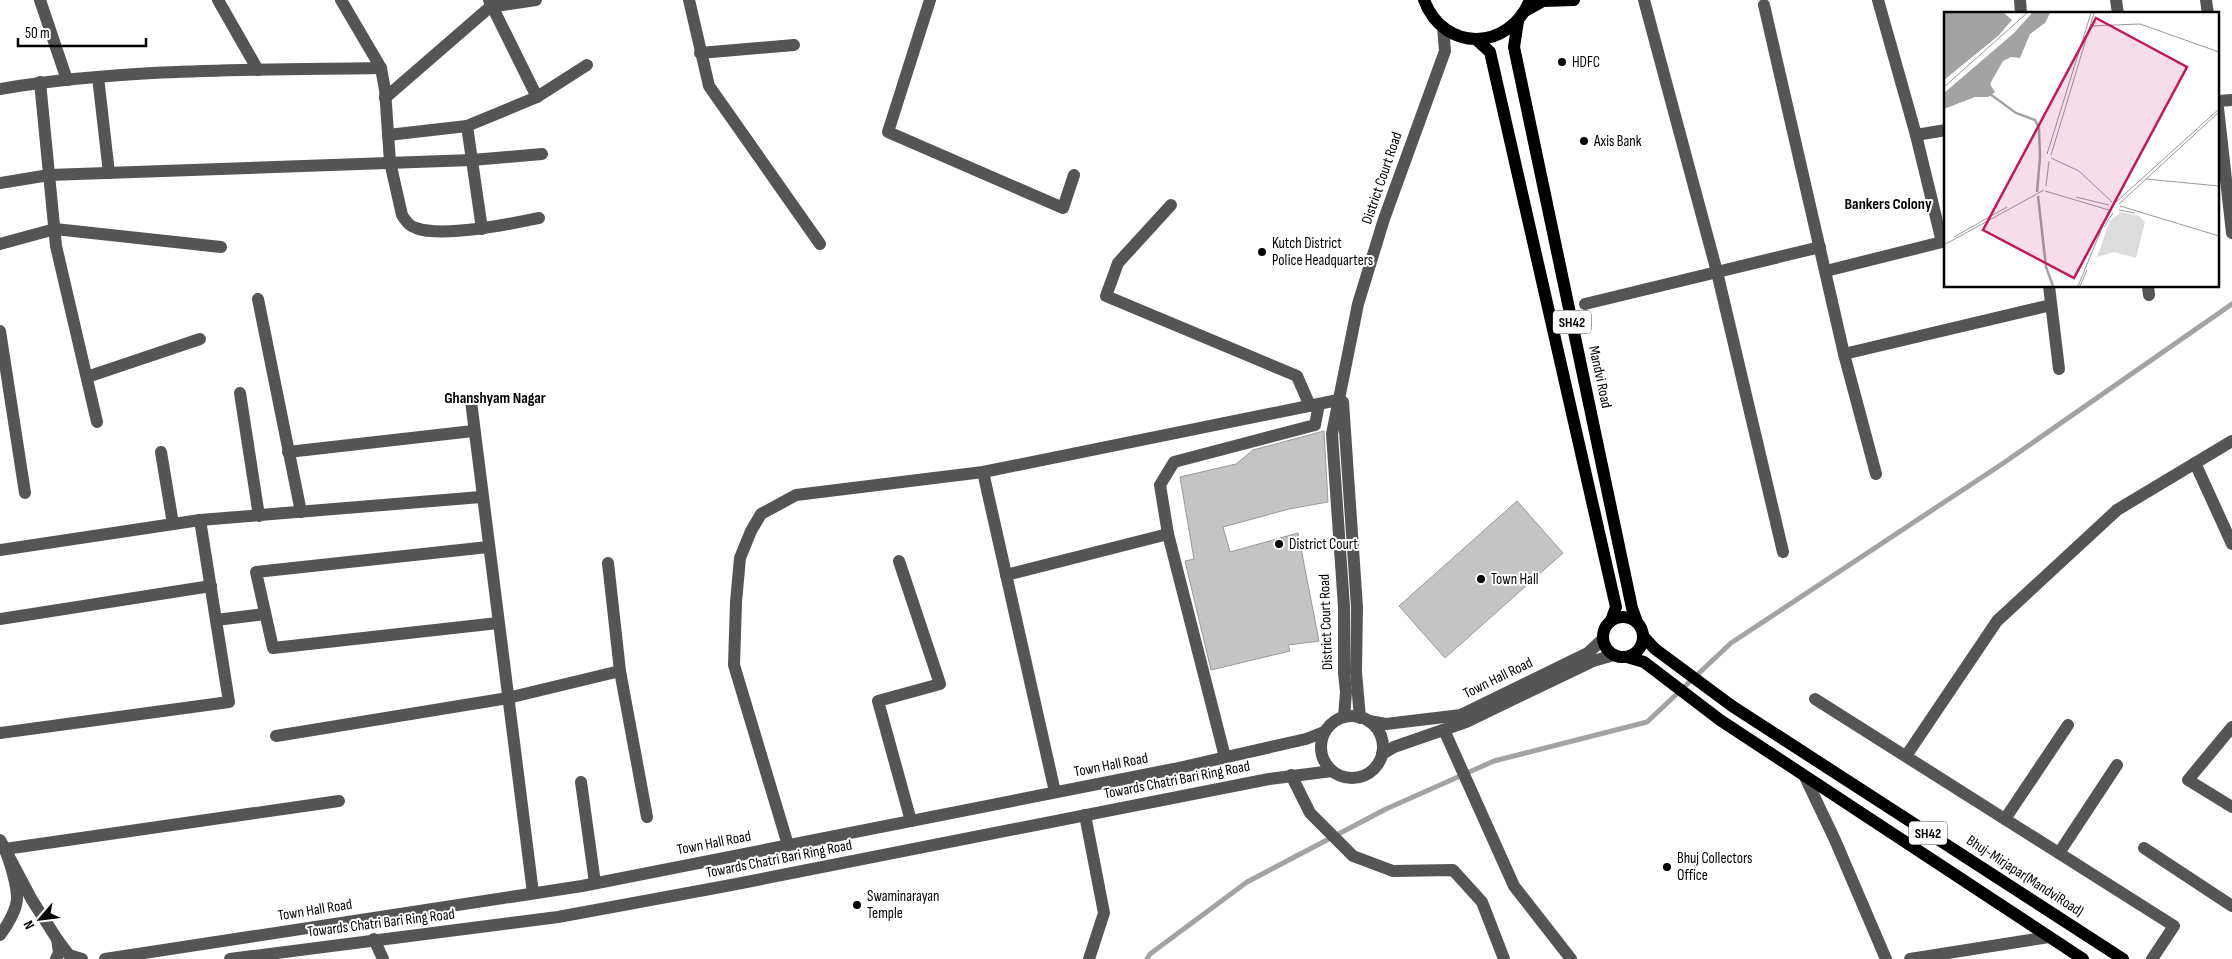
<svg xmlns="http://www.w3.org/2000/svg" width="2232" height="959" font-family="'Sofia Sans Condensed',sans-serif">
  <style>
    .lines { fill: none; stroke-linecap: round; stroke-linejoin: round }
    .stream { stroke: #a3a3a3; stroke-width: 5 }
    .building { fill: #c4c4c4; stroke: #999 }
    .minor { stroke: #555; stroke-width: 12 }
    .major { stroke: #000; stroke-width: 12 }
    .poi-dot { fill: #000; stroke: #fff; stroke-width: 2 }
    .labels { text-anchor: middle; dominant-baseline: central; stroke-width: 4; stroke-linejoin: round; paint-order: stroke }
    .shield { fill: #fff; stroke: #4c4c4c; stroke-width: 1 }
    .shield-label { font-size: 14px; font-weight: bold; fill: #000 }
    .poi-label { font-size: 15px; fill: #000; stroke: #fff; text-anchor: start }
    .street-label { font-size: 15px; fill: #000; stroke: #fff }
    .neighbourhood-label { font-size: 16px; font-weight: bold; fill: #000; stroke: #fff }
    .inset-river { fill: none; stroke: #a3a3a3; stroke-width: 2.5 }
    .inset-road { fill: none; stroke: #999; stroke-width: 1 }
    .view { fill: #c2185b; fill-opacity: 0.15; stroke: #c2185b; stroke-width: 2.5 }
    .inset-edge { fill: none; stroke: #000; stroke-width: 2.5 }
  </style>
  <rect width="100%" height="100%" fill="#fff"/>
  <g class="lines">
    <path class="stream" d="M1147,959L1150,954L1247,882L1386,809L1494,761L1647,722L1731,643L2002,464L2232,304"/>
  </g>
  <g class="building">
    <path d="M1324,431L1328,502L1289,509L1223,527L1230,552L1298,533L1319,641L1288,645L1290,651L1211,670L1185,561L1194,559L1180,477L1236,464L1253,450Z"/>
    <path d="M1517,501L1563,553L1445,658L1399,606Z"/>
  </g>
  <g class="lines">
    <g class="minor">
      <path d="M40,0L67,80"/>
      <path d="M218,0L258,70"/>
      <path d="M341,0L381,68L385,90L390,162L402,215C406,221 409,226 416,228C443,238 510,224 539,218"/>
      <path d="M489,0L537,97"/>
      <path d="M689,0L709,86L820,244"/>
      <path d="M930,0L888,132L1063,208L1074,175"/>
      <path d="M1644,0L1717,272L1783,552"/>
      <path d="M1878,0L1916,135L1942,242"/>
      <path d="M2020,0L2021,14"/>
      <path d="M2116,0L2118,14"/>
      <path d="M2206,0L2208,14"/>
      <path d="M1764,5L1844,354L1876,474"/>
      <path d="M700,53L794,45"/>
      <path d="M98,77L109,173"/>
      <path d="M40,82L56,246L97,422"/>
      <path d="M0,89C126,68 254,70 381,68"/>
      <path d="M385,98L490,7L536,0"/>
      <path d="M2218,101L2232,100"/>
      <path d="M2218,108L2232,233"/>
      <path d="M467,126L482,229"/>
      <path d="M388,135L467,126L537,97L587,65"/>
      <path d="M1916,135L1946,130"/>
      <path d="M0,183L49,175L472,160L542,154"/>
      <path d="M1171,205L1118,263L1106,296L1297,376L1310,406"/>
      <path d="M0,244L55,229L221,247"/>
      <path d="M1826,271L1946,241"/>
      <path d="M2049,286L2059,369"/>
      <path d="M2148,286L2149,295"/>
      <path d="M258,299L301,512"/>
      <path d="M1585,304L1820,247"/>
      <path d="M0,331L25,493"/>
      <path d="M1844,354L2051,305"/>
      <path d="M87,377L200,339"/>
      <path d="M240,393L259,516"/>
      <path d="M471,401L533,893"/>
      <path d="M1343,402L1357,607L1356,672L1360,718"/>
      <path d="M161,452L173,524"/>
      <path d="M288,452L473,431"/>
      <path d="M2195,463L2232,544"/>
      <path d="M983,472L1055,792"/>
      <path d="M488,547L256,572L273,648L498,623"/>
      <path d="M0,550L200,520L481,497"/>
      <path d="M899,561L940,684L878,701L911,821"/>
      <path d="M608,563L620,671L647,817"/>
      <path d="M1006,575L1168,534"/>
      <path d="M0,619L211,586"/>
      <path d="M216,620L265,614"/>
      <path d="M1815,699L2174,926L2152,959"/>
      <circle cx="1352" cy="747" r="31"/>
      <path d="M1344,717L1346,692L1344,673V607L1332,434L1358,304L1384,219L1445,51L1443,27"/>
      <path d="M1369,721L1386,724L1461,715L1588,653L1603,639"/>
      <path d="M2232,727L2188,780L2232,807"/>
      <path d="M1444,730L1514,886L1571,959"/>
      <path d="M0,733L229,702L200,520"/>
      <path d="M276,736L508,698L620,671"/>
      <path d="M1382,754L1394,747L1466,722L1593,661L1614,655"/>
      <path d="M1906,756L1997,621L2117,510L2232,441"/>
      <path d="M1225,757L1168,534L1160,485L1174,462L1315,425L1319,404"/>
      <path d="M1291,775L1310,813L1353,856L1393,871L1453,870L1482,902L1504,959"/>
      <path d="M1805,777L1835,840L1886,959"/>
      <path d="M581,782L595,883"/>
      <path d="M1085,815L1104,913L1089,959"/>
      <path d="M2005,819L2068,725"/>
      <path d="M0,840C8,853 16,881 17,896C18,908 7,926 0,935"/>
      <path d="M788,845L734,665L736,602L740,558L751,531L761,514L796,495L983,472L1338,400"/>
      <path d="M2144,848L2232,906"/>
      <path d="M5,849L339,801"/>
      <path d="M5,849L32,900L57,939L69,955L82,959"/>
      <path d="M2059,853L2117,765"/>
      <path d="M374,939L383,959"/>
      <path d="M56,959L59,953L57,939"/>
      <path d="M105,959L582,886L1174,769L1306,739L1324,732"/>
      <path d="M230,959L558,917L726,886L1269,779L1332,771"/>
      <path d="M1910,959L2049,937"/>
    </g>
    <g class="major">
      <path d="M1424,0C1444,53 1509,51 1530,0"/>
      <path d="M1525,11L1543,1L1574,0"/>
      <path d="M1518,21L1514,47L1632,608L1637,622"/>
      <path d="M1476,39L1490,52L1616,607L1611,621"/>
      <circle cx="1623" cy="637" r="20"/>
      <path d="M1643,636L1655,649L1732,706L2123,959"/>
      <path d="M1627,657L1644,662L1720,720L2083,959"/>
    </g>
  </g>
  <g class="poi-dot">
    <circle cx="1562" cy="62" r="5"/>
    <circle cx="1584" cy="141" r="5"/>
    <circle cx="1262" cy="252" r="5"/>
    <circle cx="1279" cy="544" r="5"/>
    <circle cx="1481" cy="579" r="5"/>
    <circle cx="1667" cy="867" r="5"/>
    <circle cx="857" cy="905" r="5"/>
  </g>
  <g class="labels">
    <g class="shield">
      <rect x="1553" y="310.5" width="38" height="23" rx="4"/>
      <rect x="1909" y="821.5" width="38" height="23" rx="4"/>
    </g>
    <g class="shield-label">
      <text x="1572" y="322">SH42</text>
      <text x="1928" y="833">SH42</text>
    </g>
    <g class="poi-label">
      <text x="1572" y="62">HDFC</text>
      <text x="1594" y="141">Axis Bank</text>
      <text x="1272" y="243">Kutch District<tspan x="1272" dy="17">Police Headquarters</tspan></text>
      <text x="1289" y="544">District Court</text>
      <text x="1491" y="579">Town Hall</text>
      <text x="1677" y="858">Bhuj Collectors<tspan x="1677" dy="17">Office</tspan></text>
      <text x="867" y="896">Swaminarayan<tspan x="867" dy="17">Temple</tspan></text>
    </g>
    <g class="street-label">
      <text transform="translate(1382 178) rotate(-71)">District Court Road</text>
      <text transform="translate(1600 377) rotate(78)">Mandvi Road</text>
      <text transform="translate(1326 622) rotate(-92)">District Court Road</text>
      <text transform="translate(1498 678) rotate(-26)">Town Hall Road</text>
      <text transform="translate(1111 765) rotate(-11)">Town Hall Road</text>
      <text transform="translate(1177 780) rotate(-11)">Towards Chatri Bari Ring Road</text>
      <text transform="translate(714 843) rotate(-11)">Town Hall Road</text>
      <text transform="translate(779 859) rotate(-11)">Towards Chatri Bari Ring Road</text>
      <text transform="translate(2025 876) rotate(33)">Bhuj-Mirjapar(MandviRoad)</text>
      <text transform="translate(315 910) rotate(-9)">Town Hall Road</text>
      <text transform="translate(381 923) rotate(-7)">Towards Chatri Bari Ring Road</text>
    </g>
    <g class="neighbourhood-label">
      <text x="1888" y="204">Bankers Colony</text>
      <text x="495" y="398">Ghanshyam Nagar</text>
    </g>
  </g>
  <g transform="translate(1944 12)">
    <rect width="275" height="275" fill="#fff"/>
    <path d="M177,200L195,204L201,210L192,246L170,240L153,245L166,209Z" fill="#dcdcdc"/>
    <path d="M0,1H60L68,8L54,24L0,68ZM88,1H106L101,11L86,22L76,46L67,45L59,49L46,72L51,80L44,85H31L0,97V81L70,21Z" fill="#a3a3a3"/>
    <path class="inset-river" d="M46,82L72,101L91,108L95,116L96,145L93,180M94,184L102,255L109,274"/>
    <path class="inset-road" d="M147,14L196,12L275,40M0,75L83,1M103,142L147,1M107,143L150,1M107,146L135,159L168,190M202,167L275,174M102,174L105,149M101,179L165,198M132,185L165,193M172,190L275,97M175,192L275,100M176,194L275,224M175,198L191,201M160,215L169,201M10,225L63,195M0,233L100,178M134,274L165,199M136,274L143,258"/>
    <path class="view" d="M152,6L243,55L130,266L39,218Z"/>
    <rect width="275" height="275" class="inset-edge"/>
  </g>
  <g transform="translate(40 919) rotate(242)" stroke="#ffffff" stroke-width="4" paint-order="stroke">
  <path d="M0-4L9 19L0 12L-9 19Z" fill="#000000"/>
  <text y="-8" font-size="14" font-weight="bold" text-anchor="middle" fill="#000000">N</text>
  </g>
  <path d="M18 38v8h128v-8" fill="none" stroke="#000000" stroke-width="2.5"/>
  <text x="25" y="38" font-size="15" fill="#000000" stroke="#ffffff" stroke-width="4" paint-order="stroke">50 m</text>
</svg>
